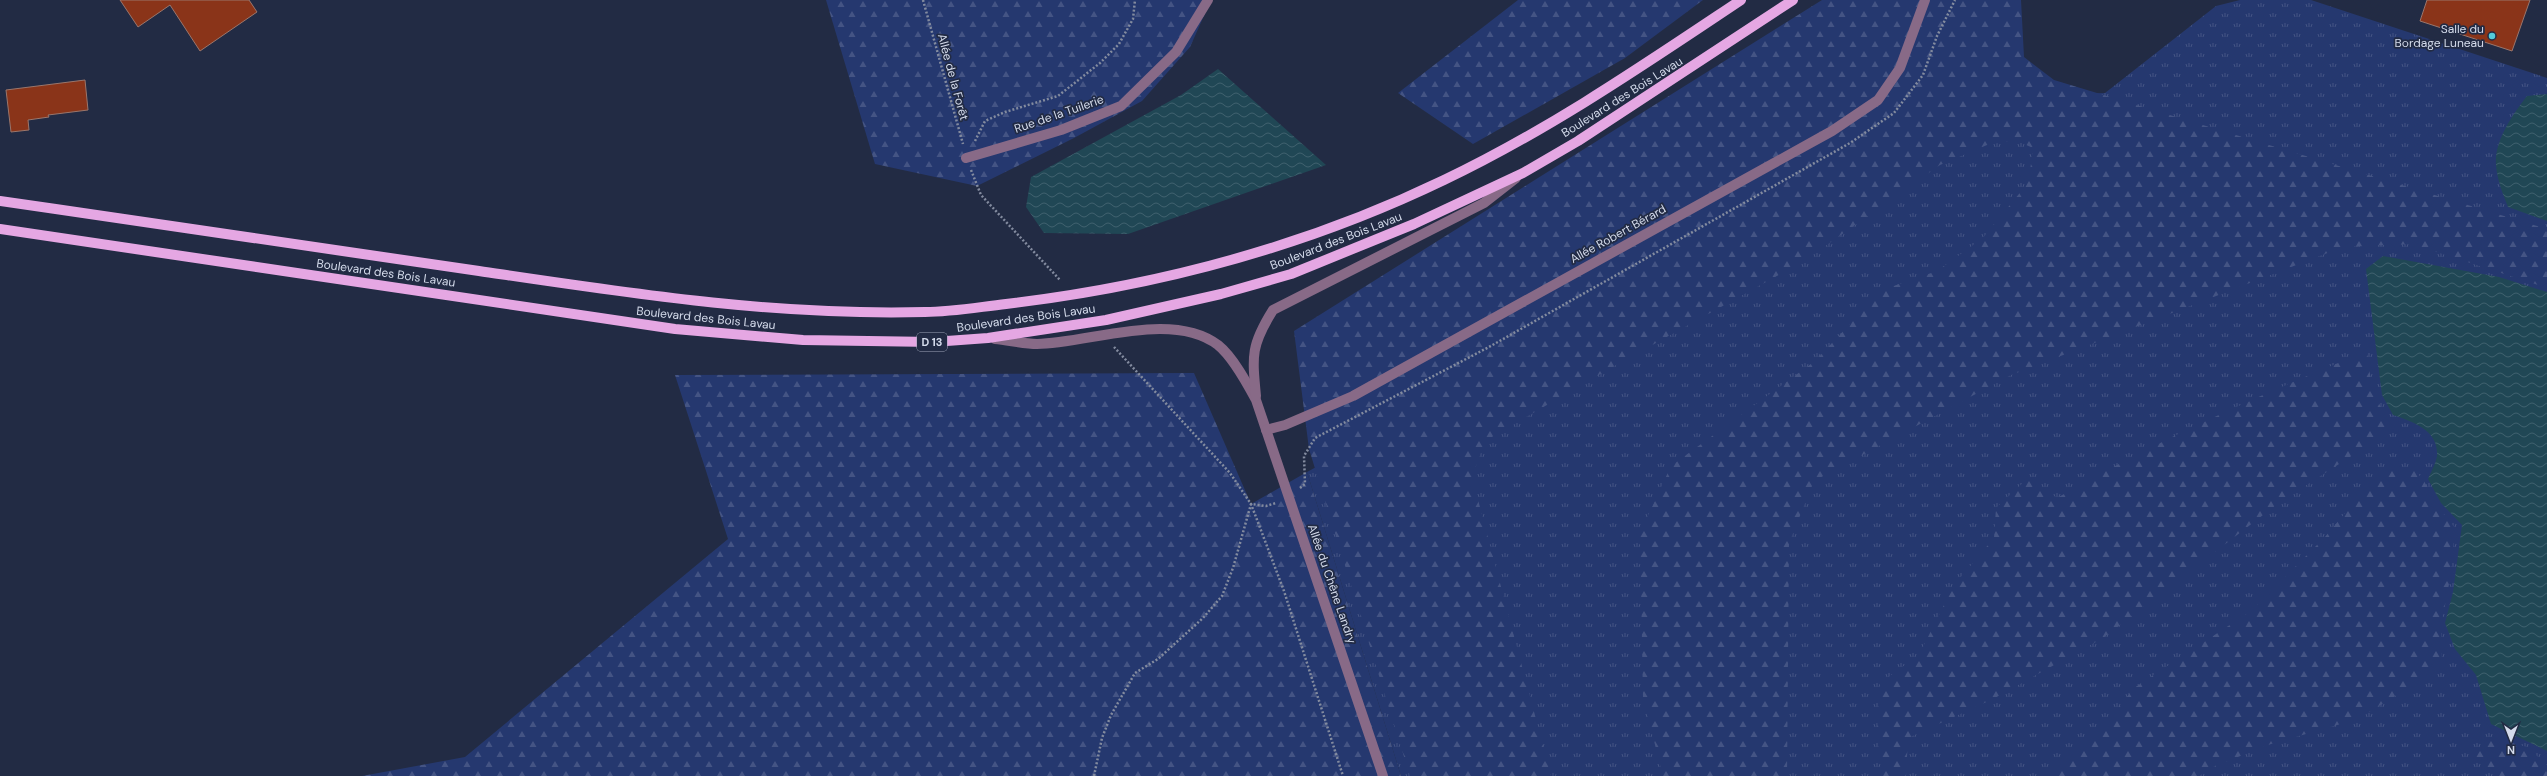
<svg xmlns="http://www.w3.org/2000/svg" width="2547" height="776" font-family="'DM Sans',sans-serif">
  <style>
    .grass { fill: url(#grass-tufts) }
    .forest { fill: url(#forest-firs) }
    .water { fill: url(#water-waves) }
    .building { fill: #8a3419; stroke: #9a766c }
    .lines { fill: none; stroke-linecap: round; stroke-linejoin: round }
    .path { stroke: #838b9f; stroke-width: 2.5; stroke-dasharray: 2 2; stroke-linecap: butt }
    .minor { stroke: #886a87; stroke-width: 10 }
    .major { stroke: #e5a7e3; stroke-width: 10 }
    .poi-dot { fill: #53cbda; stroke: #222b44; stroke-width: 1.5 }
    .labels { text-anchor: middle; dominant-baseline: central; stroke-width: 3.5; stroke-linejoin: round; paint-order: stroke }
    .shield { fill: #222b44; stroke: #9fa6b9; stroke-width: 1 }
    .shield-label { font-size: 11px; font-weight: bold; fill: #d4dbeb }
    .poi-label { font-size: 12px; fill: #d4dbeb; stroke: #222b44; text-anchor: end }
    .street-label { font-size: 12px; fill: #d4dbeb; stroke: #222b44 }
  </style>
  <defs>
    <pattern id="grass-tufts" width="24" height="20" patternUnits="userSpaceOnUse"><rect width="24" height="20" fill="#25386f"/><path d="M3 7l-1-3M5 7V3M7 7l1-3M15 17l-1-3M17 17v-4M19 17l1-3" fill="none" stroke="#445484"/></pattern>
    <pattern id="forest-firs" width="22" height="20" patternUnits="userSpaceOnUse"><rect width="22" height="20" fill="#25386f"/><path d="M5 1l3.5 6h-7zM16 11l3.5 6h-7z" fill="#445484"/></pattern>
    <pattern id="water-waves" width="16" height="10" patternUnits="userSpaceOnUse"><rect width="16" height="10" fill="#204755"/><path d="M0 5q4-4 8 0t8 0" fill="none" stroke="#40616e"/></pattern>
  </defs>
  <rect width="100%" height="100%" fill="#222b44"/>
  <path class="grass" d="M2240,0H2311L2547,78V776H1401L1307,472L2003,96L2105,93L2216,6Z"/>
  <g class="forest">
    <path d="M826,0H1211L1190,47L1142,101L1074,138L977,186L875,164Z"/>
    <path d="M1518,0H1703L1625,58L1473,144L1398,93Z"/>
    <path d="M1822,0H2021L2024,57L2054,80L2547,229V288L2412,244L2343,247L2011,375L1814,481L1789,543L1787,776H1663L1643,698L1640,533L1671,466L1815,361L1882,290L1937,271L1983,238L2023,189L2030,171L2033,148L2015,140L1987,145L1940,165L1804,261L1609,369L1485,441L1472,477L1551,776H1410L1309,449L1294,331Z"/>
    <path d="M2367,351C2370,380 2373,400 2392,423L2387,433L2280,502L2103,638L1993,699L1908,738L1906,776H1882L1877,734L1880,683L1919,655L1954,585L1994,538L1996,508L2027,479L2057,498C2157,440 2260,395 2367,351Z"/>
    <path d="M1194,373L1251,504L1307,472L1401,776H362L465,757L728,539L675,375Z"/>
    <path d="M2415,470L2424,481L2437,506L2455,528L2449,584L2441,626L2442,667L2358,719L2271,744L2215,766L2199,776H2048L2102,728L2134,688L2251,611L2325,537L2360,495L2390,471Z"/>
    <path d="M2491,737L2527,747L2547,765V776H2499L2500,774L2473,759Z"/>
  </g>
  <g class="water">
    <path d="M1218,69L1326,165L1128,234L1044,233L1026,207L1031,177L1181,95Z"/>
    <path d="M2547,94V221L2508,207C2503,194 2497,180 2496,165C2494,141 2513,114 2527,96Z"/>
    <path d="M2383,256L2499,277L2547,292V751L2491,724L2476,675L2455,649L2445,623L2453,592L2462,525L2441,503L2428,479C2431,472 2436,463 2437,456C2439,430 2413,422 2393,415L2382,395L2366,269Z"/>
  </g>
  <g class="building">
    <path d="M120,0H249L257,12L200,51L170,5L138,27Z"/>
    <path d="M2427,0H2530L2512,51L2420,21Z"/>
    <path d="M85,80L88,110L48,115L49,117L28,120L29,130L11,132L6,90Z"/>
  </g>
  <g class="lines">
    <g class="path">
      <path d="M923,0L963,144"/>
      <path d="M975,141L985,121L1005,112L1058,96L1100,63L1119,44L1133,19L1135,0"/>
      <path d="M971,170L981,195L1060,280"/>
      <path d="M1114,347L1230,473L1251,504L1284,591L1343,776"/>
      <path d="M1300,488L1305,484L1304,456L1315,438L1489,347L1850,143L1894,113L1923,75L1937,36L1955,0"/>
      <path d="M1094,776L1102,738L1111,715L1135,673L1158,659L1203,618L1222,596L1233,568L1251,504L1266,506L1276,503"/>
    </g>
    <g class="minor">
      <path d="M966,158L1061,130L1121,106L1176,52L1208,0"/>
      <path d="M995,339C1008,340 1023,344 1037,344C1090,343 1172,310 1218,345C1233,357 1247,383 1256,400L1383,776"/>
      <path d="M1256,396C1252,355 1251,345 1273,310L1484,203L1516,178"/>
      <path d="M1266,430L1285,425L1353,396L1832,131L1878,100L1900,68L1925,0"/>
    </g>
    <g class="major">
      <path d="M0,201C160,224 320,248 479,271C628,293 773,316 925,312C952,312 979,307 1006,304C1158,286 1307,246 1444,180C1549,130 1645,64 1741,0"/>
      <path d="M0,229L675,329L803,340L933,342L988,338L1106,320L1221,294L1291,274L1414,224L1523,173L1578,141L1793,0"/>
    </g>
  </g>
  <circle class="poi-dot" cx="2492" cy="36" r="4"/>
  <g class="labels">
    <rect class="shield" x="917" y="333" width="30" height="18" rx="3"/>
    <g class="shield-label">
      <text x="932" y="342">D 13</text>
    </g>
    <g class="poi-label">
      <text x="2484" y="29">Salle du<tspan x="2484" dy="14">Bordage Luneau</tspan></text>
    </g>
    <g class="street-label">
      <text transform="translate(953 77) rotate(75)">Allée de la Forêt</text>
      <text transform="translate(1622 97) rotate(-32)">Boulevard des Bois Lavau</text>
      <text transform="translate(1059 114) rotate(-19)">Rue de la Tuilerie</text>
      <text transform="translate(1618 234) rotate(-29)">Allée Robert Bérard</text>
      <text transform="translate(1336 241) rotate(-21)">Boulevard des Bois Lavau</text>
      <text transform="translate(386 273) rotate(8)">Boulevard des Bois Lavau</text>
      <text transform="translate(706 318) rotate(6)">Boulevard des Bois Lavau</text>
      <text transform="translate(1026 318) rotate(-8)">Boulevard des Bois Lavau</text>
      <text transform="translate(1332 584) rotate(71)">Allée du Chêne Landry</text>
    </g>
  </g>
  <g transform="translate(2511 740) rotate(180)" stroke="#222b44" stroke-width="3" paint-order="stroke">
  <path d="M0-3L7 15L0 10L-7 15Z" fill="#d4dbeb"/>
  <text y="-6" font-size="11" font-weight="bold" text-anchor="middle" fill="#d4dbeb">N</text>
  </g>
</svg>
